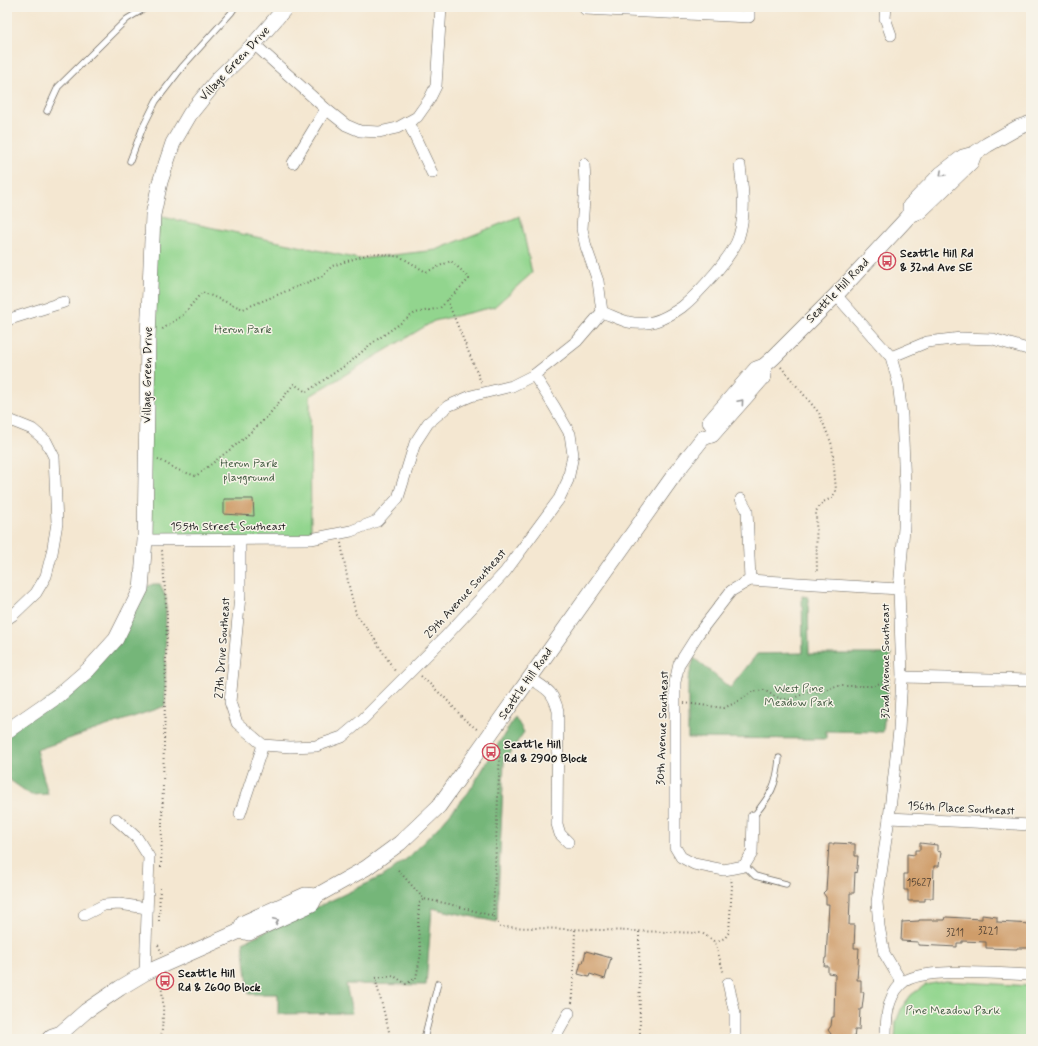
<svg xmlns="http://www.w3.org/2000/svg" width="1038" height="1046" font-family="Mynerve,sans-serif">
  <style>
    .green { fill: #92d58e; stroke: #577855 }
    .forest { fill: #75b679; stroke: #48694a }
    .building { fill: #cf9d6b }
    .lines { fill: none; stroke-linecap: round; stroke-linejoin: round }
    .lane-casing { stroke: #68635b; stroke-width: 7 }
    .street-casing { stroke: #68635b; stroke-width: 12 }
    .secondary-casing { stroke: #68635b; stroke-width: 16 }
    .path { stroke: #68635b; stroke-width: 2; stroke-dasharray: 1 3; stroke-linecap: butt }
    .lane { stroke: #fff; stroke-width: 5.5 }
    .street { stroke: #fff; stroke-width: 11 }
    .secondary { stroke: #fff; stroke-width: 15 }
    .oneway { stroke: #999 }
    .labels { text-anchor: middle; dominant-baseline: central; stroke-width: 3; stroke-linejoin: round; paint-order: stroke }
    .number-label { font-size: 10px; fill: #493c30 }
    .street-label { font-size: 12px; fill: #1c1c1c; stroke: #f7f3e8 }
    .poi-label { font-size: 12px; font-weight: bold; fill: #1c1c1c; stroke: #f7f3e8; text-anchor: start }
    .park-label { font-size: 12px; fill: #455d44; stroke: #f7f3e8 }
  </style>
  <rect width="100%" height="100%" fill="#f7f3e8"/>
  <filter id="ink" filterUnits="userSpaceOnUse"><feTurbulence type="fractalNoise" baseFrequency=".025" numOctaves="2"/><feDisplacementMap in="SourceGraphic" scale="8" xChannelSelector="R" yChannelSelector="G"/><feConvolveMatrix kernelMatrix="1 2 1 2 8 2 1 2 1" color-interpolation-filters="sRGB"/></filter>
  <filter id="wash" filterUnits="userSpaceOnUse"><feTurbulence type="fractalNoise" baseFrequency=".012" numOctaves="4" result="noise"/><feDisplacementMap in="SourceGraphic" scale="16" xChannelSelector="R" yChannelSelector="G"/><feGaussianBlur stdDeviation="0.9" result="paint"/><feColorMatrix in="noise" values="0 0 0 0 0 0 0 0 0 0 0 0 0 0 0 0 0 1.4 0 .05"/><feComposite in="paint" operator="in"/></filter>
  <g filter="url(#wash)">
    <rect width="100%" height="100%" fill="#f4e7d1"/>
    <g class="green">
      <path d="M153,215L359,259L436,250L520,216L532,273L494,307L434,321L310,396L311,539L145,540Z"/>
      <path d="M946,981L1031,986V1039H895L896,1022L902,1007L911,995L925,985Z"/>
    </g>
    <g class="forest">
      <path d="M153,584H160L166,598L165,706L36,750L48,794L31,795L7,778V731L88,670L141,589Z"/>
      <path d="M802,596L808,597L809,654H891L883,732L826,731V739L688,738V680L694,658L730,688L757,654L803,653Z"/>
      <path d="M515,717L524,732L504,761L497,922L432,908L426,985L346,984L352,1013L278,1014V994H249L243,942L385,875L409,857L443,822L468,793Z"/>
    </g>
    <g id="blocks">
      <g class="building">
        <path d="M224,499H253L254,516L224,514Z"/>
        <path d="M834,843L855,844V856H858L857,868L856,873L855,872L854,893H850V899L849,925H855L854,948H859L857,980H861V992H864L862,1009H860L859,1030H855L854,1039H831V1034L828,1030L831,1026L832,1017H834L835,975L834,974L828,973V966H824L825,958H826L829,904H826V897L823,893L826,890L829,844H834Z"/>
        <path d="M920,843L937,845V851L941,852L939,866H934L933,898H925V901H908V890H904V874H907V854L915,855V850H920Z"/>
        <path d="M982,915L997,917V922L1031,924V948H1017V949L986,948V942L962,941V943H957V947L918,945V942L901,941L902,922L919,921V920H945L946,917L982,919Z"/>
        <path d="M586,951L611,958L605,979L590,974L589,977L578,974L581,963H583Z"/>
      </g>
    </g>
  </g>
  <g filter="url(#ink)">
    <use href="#blocks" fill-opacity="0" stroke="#68635b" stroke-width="1"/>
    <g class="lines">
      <defs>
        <g id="lane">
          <path d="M47,111L58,87L127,19L147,7"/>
          <path d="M130,161L143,127L156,101L183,66L231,13L235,7"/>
          <path d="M753,817C770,796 777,786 779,758"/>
          <path d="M744,865L755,876L786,884"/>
          <path d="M424,1039L438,983"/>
        </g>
        <g id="street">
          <path d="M886,7L885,18L891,35"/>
          <path d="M585,9L749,17V7"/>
          <path d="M254,44L326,109L346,125L360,131L379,132L397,128L417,117L429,100L436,86L441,7"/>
          <path d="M408,122L432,173"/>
          <path d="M293,163L326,109"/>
          <path d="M584,164L585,183L582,229L586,247L598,281L602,312"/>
          <path d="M836,295L891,357L898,382L902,416L905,487L904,528L899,589L902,677L899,730L889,818L877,902L879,926L884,953L902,983"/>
          <path d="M602,312C618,318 628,325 646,323C658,322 672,314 682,307C697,295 734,255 739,236C746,213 743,190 740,166"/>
          <path d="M7,321L10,319L64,302"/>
          <path d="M891,357L927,342L961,338L993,339L1031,350"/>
          <path d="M7,419L32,429L46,441L54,457L57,523L52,553L46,576L36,593L13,615L7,619"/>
          <path d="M741,499L747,510L750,580"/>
          <path d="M145,540L311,539L351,531L377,521L398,498L415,443L428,423L448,406L471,396L512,386L534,375L577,341L602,312"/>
          <path d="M902,677L1031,680"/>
          <path d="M530,678C546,689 553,690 558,711L557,824L560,834L568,842"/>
          <path d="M263,745L290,747L316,746L342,737L362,720L445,637L505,572L559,499L568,480L573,455L570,434L554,406L534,375"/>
          <path d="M240,814L263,745L237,723L230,702L240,596V540"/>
          <path d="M753,817L752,853L744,866L724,870L694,864L681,857L675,847V682L679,664L698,634L731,591L750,580L899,589"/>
          <path d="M889,818L1031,825"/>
          <path d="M116,819L137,838L149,857L145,973"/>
          <path d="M84,915L104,905L119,904L147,908"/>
          <path d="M728,983L735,1014V1039"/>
          <path d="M556,1039V1036L569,1013"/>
          <path d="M886,1039C886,1020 886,999 901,984C919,966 1004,974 1031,975"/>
        </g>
        <g id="secondary">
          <path d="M910,215V206L941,174L963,157L974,154L987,145L1019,127L1031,123"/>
          <path d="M710,422L756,369L764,366L773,358L836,295L910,215L920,211L971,162L974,154"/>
          <path d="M7,731L59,695L88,670L116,639L141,589L145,540L148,338L153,215L160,182L173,143L190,114L219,78L254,44L286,7"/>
          <path d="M240,931L243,923L305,895L316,896L366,868L400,843L439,806L677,471L703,438L712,435L764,376V366"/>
          <path d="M49,1039L52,1036L61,1033L86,1011L120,988L145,973L240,931L249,933L312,904L316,896"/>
        </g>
      </defs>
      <use href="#lane" class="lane-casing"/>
      <use href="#street" class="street-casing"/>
      <use href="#secondary" class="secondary-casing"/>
      <g class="path">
        <path d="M447,300L481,382"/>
        <path d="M781,367L819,413L832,445L836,490L832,498L823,502L816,511L817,573"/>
        <path d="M158,459L178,470L196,476L241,441L267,417L294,384L306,392L349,363L371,344L415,313L440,308L469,279L461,270L451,261L426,272L401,257L372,253L332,266L323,276L243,309L202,292L183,315L161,330"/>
        <path d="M341,543L348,582L356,614L372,635L395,671"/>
        <path d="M421,676L445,698L465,720L478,730"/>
        <path d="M684,703L724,708L739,701L752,692L764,690L776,697L789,700L808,692H819L836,686H871L891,680"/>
        <path d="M498,745L500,750L493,916L500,927L702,933L715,942L724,974"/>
        <path d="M161,867L167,617L162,551L161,550"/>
        <path d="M398,870L424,899L449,904L493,916"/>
        <path d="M159,921L160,887"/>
        <path d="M639,932L640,1039"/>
        <path d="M715,942L725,938L729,932L732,886L731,878"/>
        <path d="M158,945L162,953"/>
        <path d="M160,982C165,1000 163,1021 161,1039"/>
        <path d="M572,1003L573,997L575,930"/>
        <path d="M391,1039L375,978L394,976L406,984L416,978L421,953L418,929L419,903L424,899"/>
      </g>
      <use href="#lane" class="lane"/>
      <use href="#street" class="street"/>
      <use href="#secondary" class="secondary"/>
    </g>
    <defs><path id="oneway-chevron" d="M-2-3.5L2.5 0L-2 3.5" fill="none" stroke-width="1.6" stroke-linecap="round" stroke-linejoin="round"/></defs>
    <g class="oneway">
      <use href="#oneway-chevron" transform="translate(942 174) rotate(138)"/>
      <use href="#oneway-chevron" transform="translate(741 402) rotate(-49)"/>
      <use href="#oneway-chevron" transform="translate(276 921) rotate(-25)"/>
    </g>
  </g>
  <defs>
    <symbol id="bus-ring" viewBox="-11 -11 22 22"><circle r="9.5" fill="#f7f3e8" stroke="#d1495b" stroke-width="1.5"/><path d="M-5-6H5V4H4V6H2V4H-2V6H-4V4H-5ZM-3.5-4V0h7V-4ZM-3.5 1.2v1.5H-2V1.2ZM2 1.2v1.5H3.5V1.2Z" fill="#d1495b"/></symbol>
  </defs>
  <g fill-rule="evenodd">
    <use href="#bus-ring" x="877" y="251" width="20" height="20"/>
    <use href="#bus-ring" x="481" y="742" width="20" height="20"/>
    <use href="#bus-ring" x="155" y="971" width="20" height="20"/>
  </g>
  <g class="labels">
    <g class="number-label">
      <text x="919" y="883">15627</text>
      <text x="988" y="931">3221</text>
      <text x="955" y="933">3211</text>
    </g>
    <g class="street-label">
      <text transform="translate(235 64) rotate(-47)">Village Green Drive</text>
      <text transform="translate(838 291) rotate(-46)">Seattle Hill Road</text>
      <text transform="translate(148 375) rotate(-89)">Village Green Drive</text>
      <text x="228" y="527">155th Street Southeast</text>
      <text transform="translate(466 594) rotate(-48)">29th Avenue Southeast</text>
      <text transform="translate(223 648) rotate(-86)">27th Drive Southeast</text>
      <text transform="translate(886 661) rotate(-90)">32nd Avenue Southeast</text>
      <text transform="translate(526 684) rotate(-55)">Seattle Hill Road</text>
      <text transform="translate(663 728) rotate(-88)">30th Avenue Southeast</text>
      <text transform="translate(961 809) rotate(3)">156th Place Southeast</text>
    </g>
    <g class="poi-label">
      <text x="900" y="254">Seattle Hill Rd<tspan x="900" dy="14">&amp; 32nd Ave SE</tspan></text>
      <text x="504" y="745">Seattle Hill<tspan x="504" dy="14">Rd &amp; 2900 Block</tspan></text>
      <text x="178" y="974">Seattle Hill<tspan x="178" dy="14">Rd &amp; 2600 Block</tspan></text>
    </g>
    <g class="park-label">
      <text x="243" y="330">Heron Park</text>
      <text x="249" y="464">Heron Park<tspan x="249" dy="14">playground</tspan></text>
      <text x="799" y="689">West Pine<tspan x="799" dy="14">Meadow Park</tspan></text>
      <text x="953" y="1011">Pine Meadow Park</text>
    </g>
  </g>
  <rect width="1038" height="1046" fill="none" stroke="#f7f3e8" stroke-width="24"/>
</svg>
